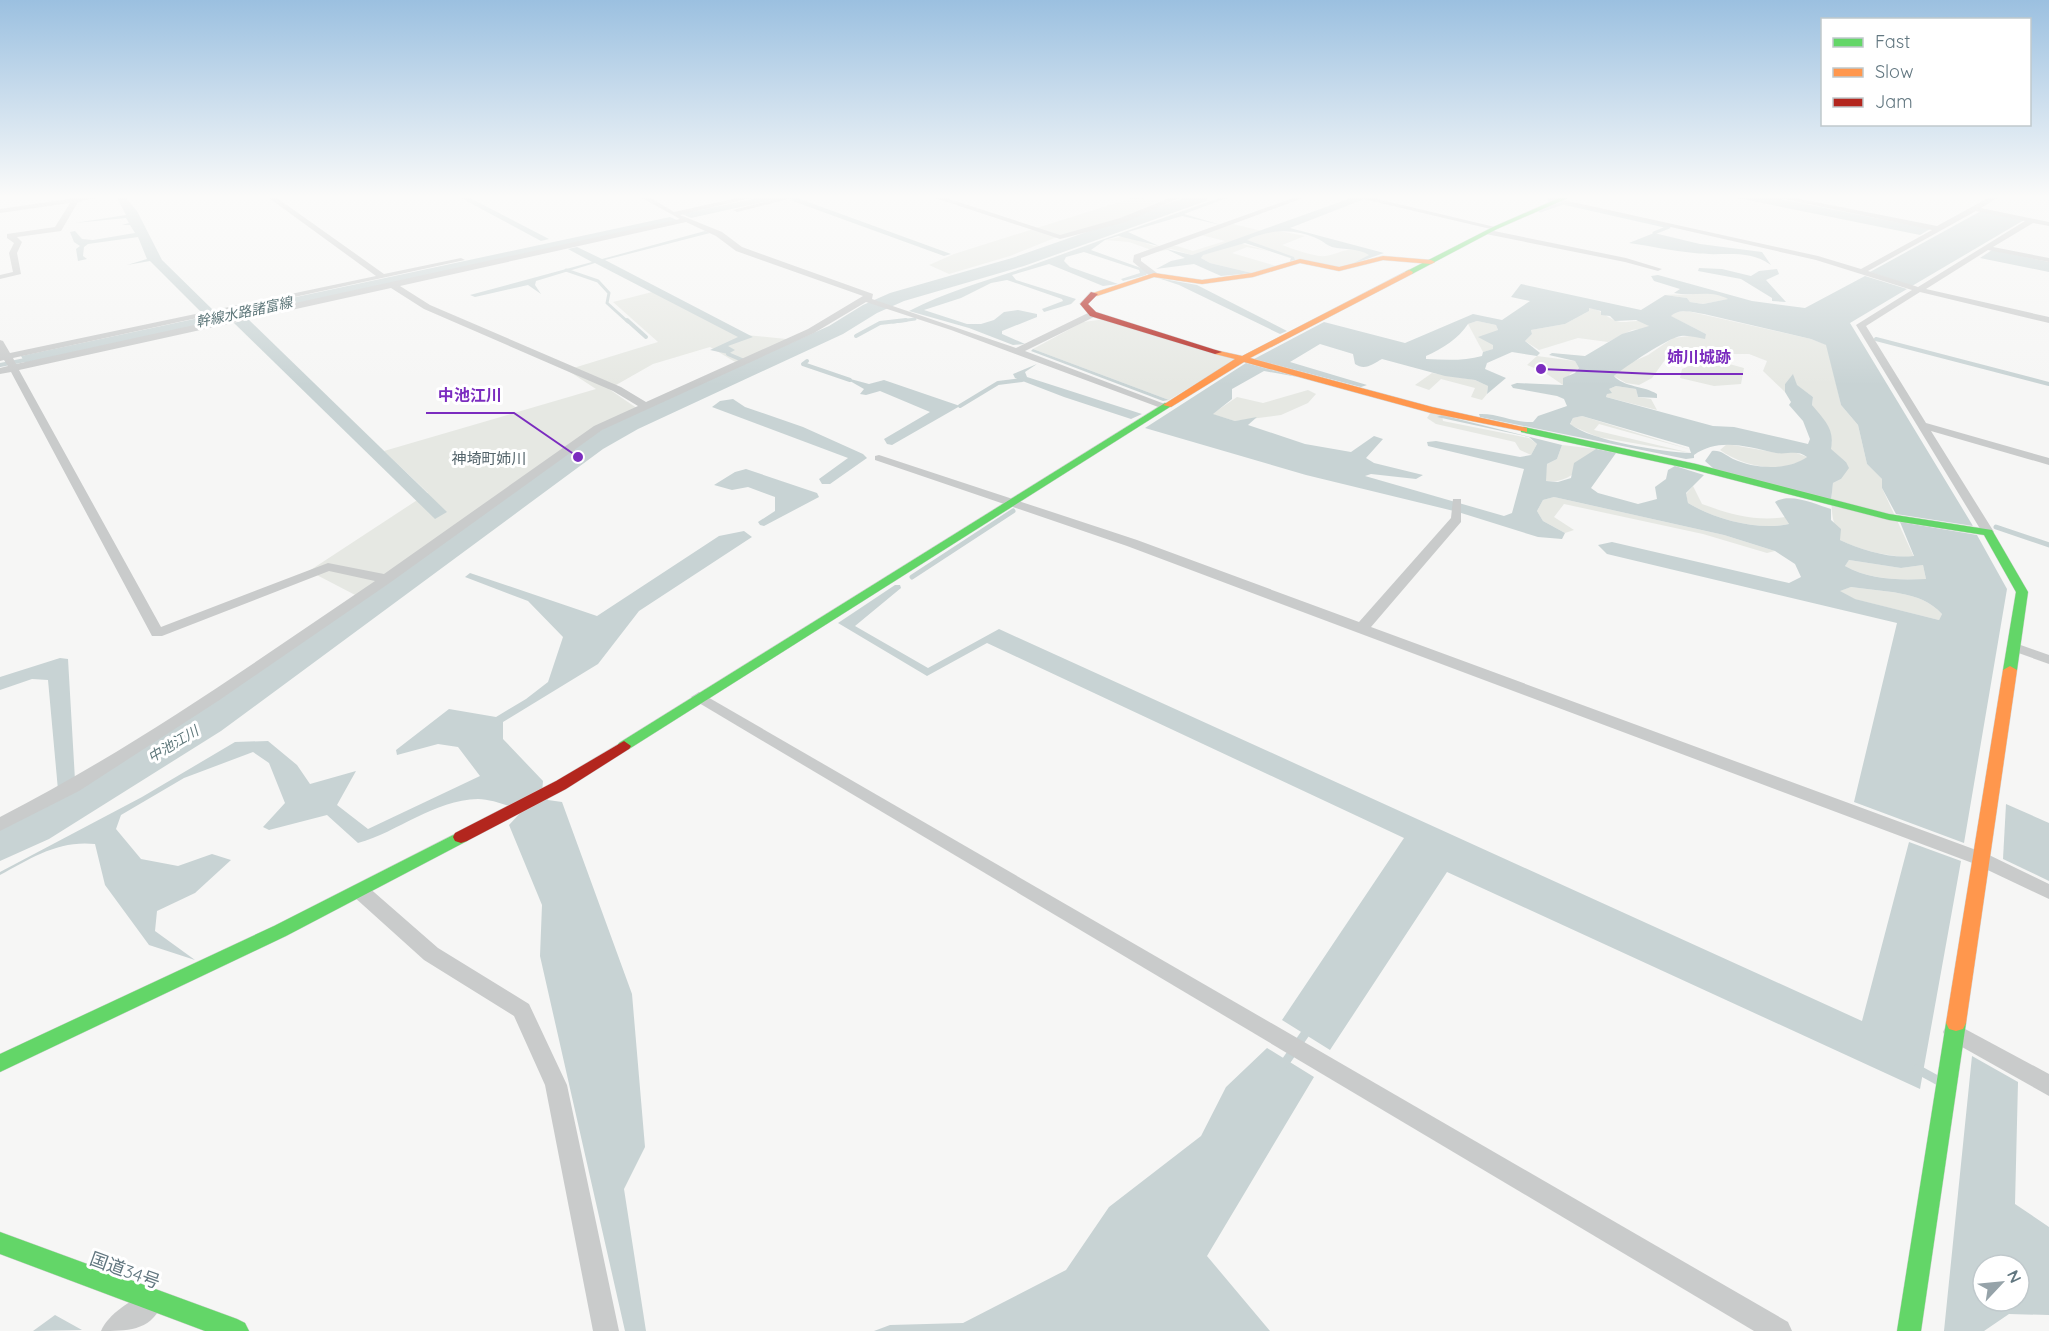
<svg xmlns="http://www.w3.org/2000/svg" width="2049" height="1331" font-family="Quicksand,'Noto Sans JP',sans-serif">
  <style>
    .green { fill: #e6e8e3 }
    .water { fill: #c8d3d4; fill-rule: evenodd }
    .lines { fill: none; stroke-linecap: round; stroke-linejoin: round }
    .stream-far3 { stroke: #c8d3d4; stroke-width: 3 }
    .stream-far2 { stroke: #c8d3d4; stroke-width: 4 }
    .stream-far1 { stroke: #c8d3d4; stroke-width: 5 }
    .stream { stroke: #c8d3d4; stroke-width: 9 }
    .river { fill: #c8d3d4; fill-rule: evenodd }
    .fast-casing { stroke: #d2d3d3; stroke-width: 1 }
    .slow-casing { stroke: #d2d3d3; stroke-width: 1 }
    .jam-casing { stroke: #d2d3d3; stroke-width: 1 }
    .street { fill: #c9cbcb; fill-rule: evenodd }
    .fast { fill: #63d668; fill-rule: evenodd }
    .slow { fill: #ff974d; fill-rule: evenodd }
    .jam { fill: #b3261e; fill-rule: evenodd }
    .labels { text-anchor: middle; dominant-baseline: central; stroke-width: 6; stroke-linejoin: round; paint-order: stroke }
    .far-water-label { font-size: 14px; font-style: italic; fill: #5e777a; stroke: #fff }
    .far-quarter-label { font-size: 15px; fill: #54646b; stroke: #fff }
    .near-street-label { font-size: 18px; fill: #627780; stroke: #fff }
    .leader { fill: none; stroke: #7b2cbf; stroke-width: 2 }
    .callout-dot { fill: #7b2cbf; stroke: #fff; stroke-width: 2 }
    .callout-label { font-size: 16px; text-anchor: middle; font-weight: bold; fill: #7b2cbf; stroke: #fff; stroke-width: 6; stroke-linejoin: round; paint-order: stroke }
  </style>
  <rect width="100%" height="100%" fill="#f6f6f5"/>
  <g class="green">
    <path d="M1132,198L1161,200L1121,218L1062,235L1010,256L949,274L929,265L954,254Z"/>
    <path d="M1233,224L1262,231L1192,255L1171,249L1157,252L1129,242L1105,240L1126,236L1154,246H1177L1193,251L1225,241L1201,235Z"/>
    <path d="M1274,230L1305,236L1282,245C1293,249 1307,254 1319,256C1338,258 1346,241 1370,255C1359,261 1347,268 1335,268C1313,267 1264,251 1246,240Z"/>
    <path d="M1239,243L1273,252L1247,247L1232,253L1276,266L1252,273L1210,263L1201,258L1202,255Z"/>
    <path d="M656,291L746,335L796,340L742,366L710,347L653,364L609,389L641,411L599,430L361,598L309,571L428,493L384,451L596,389L567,370L658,342L613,302Z"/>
    <path d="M1699,292L1719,294L1729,299L1703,304L1690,302L1687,298L1665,295C1678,293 1687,297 1699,292Z"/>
    <path d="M1589,308C1602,309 1608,320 1620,322C1631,323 1640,317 1649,326L1648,328L1632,330L1608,342L1578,338L1539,350L1525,341L1532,334L1531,330L1565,324L1589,311Z"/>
    <path d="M1687,311L1811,339L1827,345L1841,405L1858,425L1867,464L1882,479V488L1914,557C1890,557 1862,551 1840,540C1831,519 1830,505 1833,483L1841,479L1846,462L1830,449L1832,442L1812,405L1813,397L1796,385L1793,375L1785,384V392L1763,371L1767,361L1749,354H1726L1722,362L1744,368L1741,384L1714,386L1680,378L1682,369L1694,364L1667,357L1652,378L1639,385L1626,383L1614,376L1630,363L1648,355L1673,338L1706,334L1670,316L1675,312Z"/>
    <path d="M1106,319L1236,359L1169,400L1033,349L1083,322Z"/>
    <path d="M1477,321L1496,325L1498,330L1494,349L1483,352L1468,324Z"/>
    <path d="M1537,356L1575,361L1579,368L1570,374L1563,385L1544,372L1527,365Z"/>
    <path d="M1432,373L1475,380L1488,386L1487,394L1482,400L1471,397L1475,388L1441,379L1429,390L1415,385Z"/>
    <path d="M1616,386L1636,389L1638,397L1651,399L1657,410L1606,397L1609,389Z"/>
    <path d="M1308,390L1316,394L1308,403L1281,415L1235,421L1212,414L1237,397L1263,403Z"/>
    <path d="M1431,412L1442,415L1443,421L1529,438L1537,444L1531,455L1520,450L1515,442L1436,424L1427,418Z"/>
    <path d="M1582,416L1692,450L1599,424L1594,430L1691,453L1598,437L1570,425L1573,418Z"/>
    <path d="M1727,444L1778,453L1794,452L1807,457C1783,475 1744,467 1720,450Z"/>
    <path d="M1562,445L1596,449C1581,467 1571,484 1545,481L1547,464L1557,459Z"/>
    <path d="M1693,486L1702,504C1729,514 1756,522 1785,517L1789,524C1758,531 1714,519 1688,503L1686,494Z"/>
    <path d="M1554,497L1724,535L1775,551L1767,553L1703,534L1564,504L1554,517L1574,530L1565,533L1543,521L1537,511L1543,500Z"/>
    <path d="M1849,560L1901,568L1923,565L1926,579C1898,580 1870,580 1845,566Z"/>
    <path d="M1851,587C1882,592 1921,590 1942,614L1939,620L1854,599L1839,591Z"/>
  </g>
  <g class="water">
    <path d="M117,198H126L137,211L162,260L214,311L202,313L150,261L127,265L147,259L138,237L88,244L84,247L83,256L87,259L78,261L76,249L80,246L74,242L70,232L75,231L82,239L93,240L135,233L130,225H122L129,223L126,218L75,223L126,215Z"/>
    <path d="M461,198H470L549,239L541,241Z"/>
    <path d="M757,198H781L691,218L682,214Z"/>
    <path d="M797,198L951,254L944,256L790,200Z"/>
    <path d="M1220,198H1227L1184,214L1221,225L1182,216L1128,232L1159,246L1118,236L1105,240L1091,250L1141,268L1148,272L1146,275L1123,281L1121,279L1140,273L1139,270L1084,252L1066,257L1064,261L1070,267L1118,284L1103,286L1049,264L1012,275L1016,280L1076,299L1071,304L1044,312L1042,309L1063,301L1062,299L1007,280L991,283L961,298L924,310L967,324H981L994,320L1004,312L1018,310L1037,314V317L1002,331V334L1025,344L1013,345L969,328L909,311C951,289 994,279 1038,263C1099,241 1159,219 1220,198Z"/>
    <path d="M1351,198H1367L1290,228L1384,253L1350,265L1369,255C1358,248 1345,250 1332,247C1327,245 1325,243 1320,240C1295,228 1270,229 1247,240L1294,257L1295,260L1290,261L1291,258L1245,243L1203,255L1201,258L1210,263L1252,273L1221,276L1194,264L1156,269L1171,261L1185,258L1166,249L1192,255Z"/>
    <path d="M1738,198H1775L1930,229L1920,235Z"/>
    <path d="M1981,211L2024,220L1912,286L1870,272Z"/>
    <path d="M670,217L679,221L25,363L21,356Z"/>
    <path d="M705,231L710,233L605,260L753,337L728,346L735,350L728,354L710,350L738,337L595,263L536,281L535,285L541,294L528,285L475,297L470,295L592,262L568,249L577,247L602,259Z"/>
    <path d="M1654,233L1700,244L1762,252L1771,265C1747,248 1722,257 1694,253C1672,251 1651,246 1629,243Z"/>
    <path d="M1992,250L2049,262V272L1980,258Z"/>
    <path d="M1699,268L1722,269L1751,276L1759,271L1777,269L1779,274L1766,280L1786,302L1772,301V298L1741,279L1698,271Z"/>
    <path d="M1658,275L1752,301L1805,308L1865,276L1907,289L1850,323L1973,526L1896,514L1882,488V479L1867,464L1858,425L1841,405L1826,345L1811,339L1704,314C1693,312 1679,308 1671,316L1706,334L1705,339C1698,338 1689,335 1681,336C1669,337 1625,367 1614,376C1623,387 1645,386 1657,394V398L1638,397L1636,389L1616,386L1609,389L1612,393L1607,394L1606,397L1713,426L1734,427L1808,444L1810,439L1803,421L1789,405L1791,402L1785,392V384L1793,374L1797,385L1813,397L1812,405C1824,420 1835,428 1831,449L1846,462L1849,468L1841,479L1833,483L1831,501L1714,469L1705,461L1712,451C1721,450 1725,455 1733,459C1755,469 1787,471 1807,457C1797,449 1787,455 1776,453C1748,447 1719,437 1694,455V458L1686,459L1480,417L1479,414C1498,413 1514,423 1533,422L1538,416L1567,406L1564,399L1557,396L1513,388L1511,385L1517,383L1563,385V378L1575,373L1579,368L1575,361L1549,355L1552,353L1585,356L1622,334L1649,326L1636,320L1615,321L1610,316L1601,315V311L1589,308V311L1565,324L1531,330L1532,334L1525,341L1540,353L1537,356L1512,352L1487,363L1485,369L1506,378L1487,394L1488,386L1475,380L1445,376L1382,359C1373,364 1365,371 1355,364L1353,354L1320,344L1290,362L1367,385L1361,387L1254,359L1324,322L1405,343L1473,314L1502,320L1530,301L1511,297L1521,284L1641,310L1665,295L1687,298L1690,302L1703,304L1728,299C1710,289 1694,297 1674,293L1680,289L1654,281L1651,276ZM1477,321L1496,325L1498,330L1478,337L1493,345V349L1483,352L1482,356C1465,361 1445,360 1426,359V356C1442,349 1459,338 1468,324ZM1582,416L1689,447L1691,453C1663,452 1591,441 1570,424L1573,418Z"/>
    <path d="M1158,278L1197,285L1287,331L1280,334L1179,285Z"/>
    <path d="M248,319L447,512L435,519L234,323Z"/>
    <path d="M1033,349L1169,400L1163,401L1031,351Z"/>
    <path d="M1246,363L1298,377L1264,371L1232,389V399L1213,414L1235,421L1257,417L1248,425L1305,444L1351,452L1374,436L1383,439L1366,458L1374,463L1423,475L1416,479L1371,474L1365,476L1504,516L1512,513L1524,469L1428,446L1427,442L1436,441L1520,457L1531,455L1537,444L1529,437L1437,417L1442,415L1562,445L1557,459L1547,464L1546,481L1558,482L1571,478L1574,463L1596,449L1616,453L1591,488L1598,493L1638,504L1657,499L1655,487L1666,479L1668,470L1675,466L1704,475L1686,493L1688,503C1714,519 1758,531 1789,524L1775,502C1790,492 1815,504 1831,509V520L1841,529L1840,540C1861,550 1891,559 1914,556L1900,522L1977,535L2007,589L1964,843L1854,802L1897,623L1607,554L1598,545L1612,542L1789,583L1801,577L1795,564L1775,551L1724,535L1554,497L1543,500L1537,511L1543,521L1565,533L1562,539L1538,537L1458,512L1306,475L1145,428ZM1849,560L1901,568L1923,565L1926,579C1897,580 1870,580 1845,566ZM1851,587C1882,592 1921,590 1942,614L1939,620L1855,599L1840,591Z"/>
    <path d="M1037,364L1025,372L1027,377L1142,414L1131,419L1064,397L1015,378L1013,374Z"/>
    <path d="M843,377L869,384L884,380L960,406L892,445L887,444L884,439L930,412L880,391L866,395L860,394L864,389Z"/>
    <path d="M733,399L745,407L803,427L863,454L867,458L830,484H822L819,479L848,458L712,407L720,401Z"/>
    <path d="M746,469L817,493L819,497L764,526L760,525L758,522L775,511V497L748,487L732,490L714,485L735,472Z"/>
    <path d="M744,531L752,537L639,611L598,664L503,722V739L543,781L542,793L548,800L562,802L632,994L645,1147L624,1189L646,1331H625L540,956L542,905L509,825L523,810C510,807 492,799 478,799C434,800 398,832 358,843L327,815L269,830L263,827L285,803L269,763L253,752L184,778L121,815L116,829L141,859L178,866L212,854L231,860L195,893L157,911L155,931L195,960L149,945L105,885L95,844C59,840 31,858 0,875V872L142,797L235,742L268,741L297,765L310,784L356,771L337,805L368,829L480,776L458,747L438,744L397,755L396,750L449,709L496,717L526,699L548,682L563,637L528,601L465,577L470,573L597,616L719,536Z"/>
    <path d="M895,585H900L901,588L855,626L928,668L999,629L1862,1021L1909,842L1961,861L1920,1089L1447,872L1330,1050L1282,1020L1404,838L987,643L927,676L838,623Z"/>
    <path d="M60,658L68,659L75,780L58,790L48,680L32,679L0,690V677Z"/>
    <path d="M2006,804L2049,823V881L2003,859Z"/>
    <path d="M1267,1048L1314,1077L1207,1256L1270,1331H874L890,1325L963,1323L1066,1270L1109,1207L1201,1136L1226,1087Z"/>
    <path d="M1972,1056L2018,1082L2015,1204L2049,1227V1315L2009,1314L1984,1331H1944ZM1983,1265H2019V1301H1983Z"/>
    <path d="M55,1315L82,1330L33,1331Z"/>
  </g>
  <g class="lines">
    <g class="stream-far3">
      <path d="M1549,200L1554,198"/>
      <path d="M1540,211L1563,203L1669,227L1654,233"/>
      <path d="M566,270L598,281L609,293L607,303L628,322"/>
      <path d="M893,322L915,319"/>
    </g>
    <g class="stream-far2">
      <path d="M627,320L646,337"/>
      <path d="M856,336L880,323L906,320"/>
      <path d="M1876,339L2049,384"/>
      <path d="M728,354L742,360"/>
      <path d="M807,361L803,364L850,380"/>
      <path d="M0,365L30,359"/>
      <path d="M960,406L998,383L1022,380"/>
    </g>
    <g class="stream-far1">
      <path d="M1996,527L2049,545"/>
      <path d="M912,577L1013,511"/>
    </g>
    <g class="stream">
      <path d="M1282,1067L1309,1028"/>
      <path d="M1917,1069L1937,1080"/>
    </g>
    <path class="river" d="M1184,198H1208L1206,201L1024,266L904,301L877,313L843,334L638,429L603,449L221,731L49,839L0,861V828L195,715L585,439L620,419L829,326L863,305L890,293L1012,258Z"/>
    <defs>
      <g id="fast">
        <path d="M1559,198H1568L1497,229L1412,274L1405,272L1493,227Z"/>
        <path d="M1165,403L1173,405L629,749H619L617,746L619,743Z"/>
        <path d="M1524,427L1696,464L1889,514L1992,530L2028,592L2017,670L2010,674L2003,670L2016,592L1984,535L1889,520L1695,470L1521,432V428Z"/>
        <path d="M461,831L467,833L469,837L467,841L286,936L0,1072V1054L274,926Z"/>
        <path d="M1956,1015L1963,1017L1966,1023L1921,1331H1897L1946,1023L1949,1017Z"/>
        <path d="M0,1232L237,1319L245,1323L249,1331H205L0,1254Z"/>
      </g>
      <g id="slow">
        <path d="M1383,256L1431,260L1435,262L1431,264L1383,260L1339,271L1300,263L1253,277L1202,284L1154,277L1097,296L1090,294L1154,273L1202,280L1252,273L1300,259L1339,267Z"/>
        <path d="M1409,270L1413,272L1412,274L1250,358L1432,407L1527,428V432L1431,413L1244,362L1171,407L1163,405L1235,359L1215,354V350L1242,356Z"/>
        <path d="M2010,666L2017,670L1966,1023L1963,1029L1956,1031L1949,1029L1946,1023L2003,670Z"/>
      </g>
      <g id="jam">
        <path d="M1091,292L1098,294L1088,304L1096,312L1222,352L1215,354L1090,316L1080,304Z"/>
        <path d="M624,741L631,746L629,749L566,789L467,841L461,843L455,841L453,837L455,833L556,781Z"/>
      </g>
    </defs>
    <use href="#fast" class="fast-casing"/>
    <use href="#slow" class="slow-casing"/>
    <use href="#jam" class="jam-casing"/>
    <g class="street">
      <path d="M75,198H95L78,202L61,231L17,237L22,242L17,253L21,274L0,279V275L13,272L9,253L14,243L7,238V234L55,227L70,203L0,213V209Z"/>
      <path d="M269,198H277L384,274L461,258L465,260L13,358L16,364L680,219L642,198H651L674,212L737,198H751L680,215L722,232L742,247L873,294L872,299L1016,348L1090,312H1096V316L1025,351L1170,406L1161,408L951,330L866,302L814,333L602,430L391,582L218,701L79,791L0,831V817C131,750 252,664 375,581L329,571L162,636H152L11,372L0,374V368L8,366L4,360L0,361V340L3,341L10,353L376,276ZM686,222L716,236L736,251L863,296L808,329L646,402L621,387L430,305L400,286ZM391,288L424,309L613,391L638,406L594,426L384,574L328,563L161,627L19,370Z"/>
      <path d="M779,198H793L737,212L733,210Z"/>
      <path d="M935,198H946L1060,235L1120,218L1169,198H1179L1126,222L1060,239Z"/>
      <path d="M1293,198H1303L1141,258V261L1157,273V277H1151L1133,262L1134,255Z"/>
      <path d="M1359,198H1373L1499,228L1495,230Z"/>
      <path d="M1780,198H1795L1937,226L1988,198H1997L1981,208L2049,222V226L2033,223L1993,247L2049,258V262L1988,250L1926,289L2049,317V323L1920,292L1866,326L1926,423L2049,458V465L1931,431L1994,532L1992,535H1984L1982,532L1856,325L1912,290L1816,260L1556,201L1559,199L1818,256L1861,269L1932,230ZM1976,211L2025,221L1918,287L1868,271Z"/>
      <path d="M1489,230L1626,258L1662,269L1658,271L1625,262L1486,234Z"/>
      <path d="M879,455L1137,540L1359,622L1451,518L1453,499H1461V522L1371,627L1987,854L2049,884V899L1975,864L1127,546L875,460V456Z"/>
      <path d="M2015,643L2049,655V664L2010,650L2008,647L2010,644Z"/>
      <path d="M699,692L1788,1322L1792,1331H1754L694,700L691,697Z"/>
      <path d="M360,884L367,886L438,948L529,1004L567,1085L619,1331H593L545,1085L514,1016L424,960L353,896L351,891L353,886Z"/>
      <path d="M1954,1023L2049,1074V1096L1946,1038L1943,1032L1946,1026Z"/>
      <path d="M148,1293L157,1297L161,1306C150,1331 126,1331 101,1331C108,1314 131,1300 148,1293Z"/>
    </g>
    <use href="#fast" class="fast"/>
    <use href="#slow" class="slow"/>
    <use href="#jam" class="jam"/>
  </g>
  <linearGradient id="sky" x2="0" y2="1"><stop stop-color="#9bc0e0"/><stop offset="0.51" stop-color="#fbfbfa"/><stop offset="1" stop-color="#fbfbfa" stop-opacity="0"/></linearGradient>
  <rect width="2049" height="385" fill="url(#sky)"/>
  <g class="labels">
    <g class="far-water-label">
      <text transform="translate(244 312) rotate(-12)">幹線水路諸富線</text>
      <text transform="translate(173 744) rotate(-31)">中池江川</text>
    </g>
    <g class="far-quarter-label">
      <text x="489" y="458">神埼町姉川</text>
    </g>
    <g class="near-street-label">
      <text transform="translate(125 1270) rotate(20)">国道34号</text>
    </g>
  </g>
  <path class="leader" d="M1541 369L1655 374H1743M578 457L514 413H426"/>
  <g class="callout-dot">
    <circle cx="1541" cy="369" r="6"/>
    <circle cx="578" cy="457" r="6"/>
  </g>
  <g class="callout-label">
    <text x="1699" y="363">姉川城跡</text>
    <text x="470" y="401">中池江川</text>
  </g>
  <rect x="1821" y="18" width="210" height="108" fill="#ffffff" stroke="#c0c9cc" stroke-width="1.5"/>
  <rect x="1833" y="38" width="30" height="9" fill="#63d668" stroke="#c0c9cc" stroke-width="1.5"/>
  <text x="1875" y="48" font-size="18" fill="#627780">Fast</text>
  <rect x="1833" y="68" width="30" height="9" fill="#ff974d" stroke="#c0c9cc" stroke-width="1.5"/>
  <text x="1875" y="78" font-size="18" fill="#627780">Slow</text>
  <rect x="1833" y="98" width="30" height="9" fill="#b3261e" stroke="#c0c9cc" stroke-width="1.5"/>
  <text x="1875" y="108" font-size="18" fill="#627780">Jam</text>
  <g transform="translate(2001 1283) rotate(64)"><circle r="28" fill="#ffffff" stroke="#c0c9cc" stroke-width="1.5"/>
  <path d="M0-4.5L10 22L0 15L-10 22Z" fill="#96a3a9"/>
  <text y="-9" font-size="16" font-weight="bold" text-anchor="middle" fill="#627780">N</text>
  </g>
</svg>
